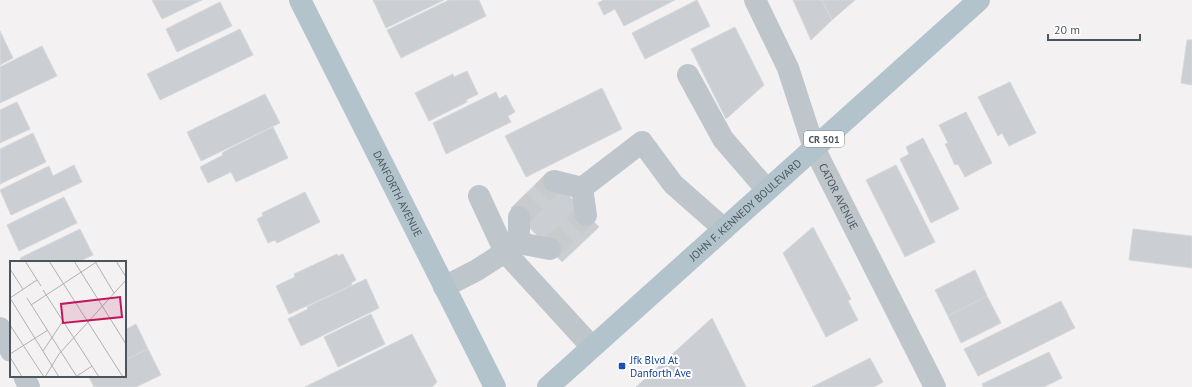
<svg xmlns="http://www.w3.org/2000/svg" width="1192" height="387" font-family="'PT Sans',sans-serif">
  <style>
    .building { fill: #cbced2; stroke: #d5d8db }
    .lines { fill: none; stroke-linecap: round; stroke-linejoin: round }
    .minor-tunnel { stroke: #c9cacc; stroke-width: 22; stroke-dasharray: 22 11; stroke-linecap: butt }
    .minor { stroke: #bec6cc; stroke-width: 22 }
    .major { stroke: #b3c3cc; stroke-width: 22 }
    .transit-dot { fill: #1a4fb4; stroke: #fff; stroke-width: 1.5 }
    .labels { text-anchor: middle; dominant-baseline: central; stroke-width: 4; stroke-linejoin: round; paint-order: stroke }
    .shield { fill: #fff; stroke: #80898d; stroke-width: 1 }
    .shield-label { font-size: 10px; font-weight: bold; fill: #4a565c }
    .street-label { font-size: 11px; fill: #4a565c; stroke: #fff }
    .transit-label { font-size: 11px; fill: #164399; stroke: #fff; text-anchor: start }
    .inset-road { fill: none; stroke: #afb3b5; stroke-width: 1 }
    .view { fill: #c2185b; fill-opacity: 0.15; stroke: #c2185b; stroke-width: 2 }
    .inset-edge { fill: none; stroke: #4a565c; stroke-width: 2 }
  </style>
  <rect width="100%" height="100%" fill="#f3f1f1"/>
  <g class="building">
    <path d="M152,0H202L162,19Z"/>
    <path d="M373,0H444L386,28Z"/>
    <path d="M449,0H479L486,16L401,58L387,30Z"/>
    <path d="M603,0H675L624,26L615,9L604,15L598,3Z"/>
    <path d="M697,0L710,26L645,59L632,33Z"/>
    <path d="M793,0H822L832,20L811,40Z"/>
    <path d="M822,0H855L832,20Z"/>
    <path d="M220,2L232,26L177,52L166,29Z"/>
    <path d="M735,27L764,85L726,119L691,49Z"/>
    <path d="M240,29L253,55L160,100L147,74Z"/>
    <path d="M0,31L13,58L0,65Z"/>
    <path d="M1187,40H1192V85L1181,83Z"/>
    <path d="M42,46L57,76L0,103V67Z"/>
    <path d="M467,71L478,94L466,100L467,102L429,121L415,93L453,74L454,77Z"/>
    <path d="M1010,82L1036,133L1009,146L1002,133L998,136L978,97Z"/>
    <path d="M602,88L622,129L526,177L505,136Z"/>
    <path d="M496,92L499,99L506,95L515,112L508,116L511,122L446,154L433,123Z"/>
    <path d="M265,94L280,123L201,161L187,132Z"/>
    <path d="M17,102L30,129L0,143V110Z"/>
    <path d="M966,112L992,163L965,177L958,164L955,165L945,144L948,143L939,125Z"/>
    <path d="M273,127L288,158L236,182L231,172L208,183L200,167L223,155L222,153L229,149Z"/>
    <path d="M33,133L46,162L0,184V149Z"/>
    <path d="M923,138L959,209L931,223L900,159L909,154L906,147Z"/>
    <path d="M74,165L82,182L11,215L0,190L49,166L53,176Z"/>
    <path d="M896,165L935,242L905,257L866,180Z"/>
    <path d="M547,173L599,227L562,262L511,208Z"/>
    <path d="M305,192L320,222L277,243L275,240L268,243L257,219L263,216L262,213Z"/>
    <path d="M64,197L77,223L19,251L7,225Z"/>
    <path d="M813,227L851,299L848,301L858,320L826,337L783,253Z"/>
    <path d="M80,229L93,255L78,262H22L20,258Z"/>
    <path d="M1133,229L1192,236V268L1129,260Z"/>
    <path d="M337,254L338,256L343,254L356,280L351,283L352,285L289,314L276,286L295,277L294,274Z"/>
    <path d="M975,270L987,296L948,316L935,290Z"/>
    <path d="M366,279L379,308L301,346L288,319L308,309L307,307Z"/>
    <path d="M987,296L1001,323L961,343L948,316Z"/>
    <path d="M1061,301L1075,328L978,376L964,349Z"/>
    <path d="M371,314L385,344L338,367L324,337Z"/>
    <path d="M712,318L746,387H636Z"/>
    <path d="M136,324L148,349L125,360V330Z"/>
    <path d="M412,334L437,382L432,387H305Z"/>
    <path d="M148,349L161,375L136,387H94L89,377L125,376V360Z"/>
    <path d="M1049,352L1062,378L1044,387H983L982,384Z"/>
    <path d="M870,358L883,382L874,387H812Z"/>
  </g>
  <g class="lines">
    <g class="minor-tunnel">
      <path d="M519,217L554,181"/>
      <path d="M550,249L586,215"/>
    </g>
    <g class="minor">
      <path id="s1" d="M755,0L788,68L814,148L935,387"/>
      <path d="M688,75L723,139L767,190"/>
      <path d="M554,181L582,188L642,142L673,184L724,229"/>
      <path d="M582,188L586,215"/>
      <path d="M479,196L505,252L592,347"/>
      <path d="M519,217V243L550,249"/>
      <path d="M444,287L477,270L519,243"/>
      <path d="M0,328L11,351"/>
      <path d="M24,376L29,387"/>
    </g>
    <g class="major">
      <path id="s2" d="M300,0L495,387"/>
      <path id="s3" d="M548,387L979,0"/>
    </g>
  </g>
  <rect class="transit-dot" x="618" y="362" width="8" height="8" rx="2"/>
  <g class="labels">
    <rect class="shield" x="804" y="131" width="40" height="16" rx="3"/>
    <g class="shield-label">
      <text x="824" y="139">CR 501</text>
    </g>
    <g class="street-label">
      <text stroke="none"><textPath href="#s2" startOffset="217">DANFORTH AVENUE</textPath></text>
      <text stroke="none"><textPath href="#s1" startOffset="214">CATOR AVENUE</textPath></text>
      <text stroke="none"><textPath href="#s3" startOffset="265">JOHN F. KENNEDY BOULEVARD</textPath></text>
    </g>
    <g class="transit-label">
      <text x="630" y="360">Jfk Blvd At<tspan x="630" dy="13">Danforth Ave</tspan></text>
    </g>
  </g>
  <g transform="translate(10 261)">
    <rect width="116" height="116" fill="#f3f1f1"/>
    <path class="inset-road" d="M15,0L31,25M39,0L113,116M64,0L116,83M106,0L116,16M86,2L104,32M0,8L13,28M27,19L0,37L49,116M33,29L89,116M17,37L67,116M21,44L88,0M0,64L34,116M33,90L53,60M0,93L38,69M0,96L12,116M67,115L82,105M35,116L49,93L116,19"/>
    <path class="view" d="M110,36L112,56L53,62L51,43Z"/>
    <rect width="116" height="116" class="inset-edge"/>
  </g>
  <path d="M1048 34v6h92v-6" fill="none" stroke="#4a565c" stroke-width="2"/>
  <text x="1054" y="34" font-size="12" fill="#4a565c" stroke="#ffffff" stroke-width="3" paint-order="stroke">20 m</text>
</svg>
